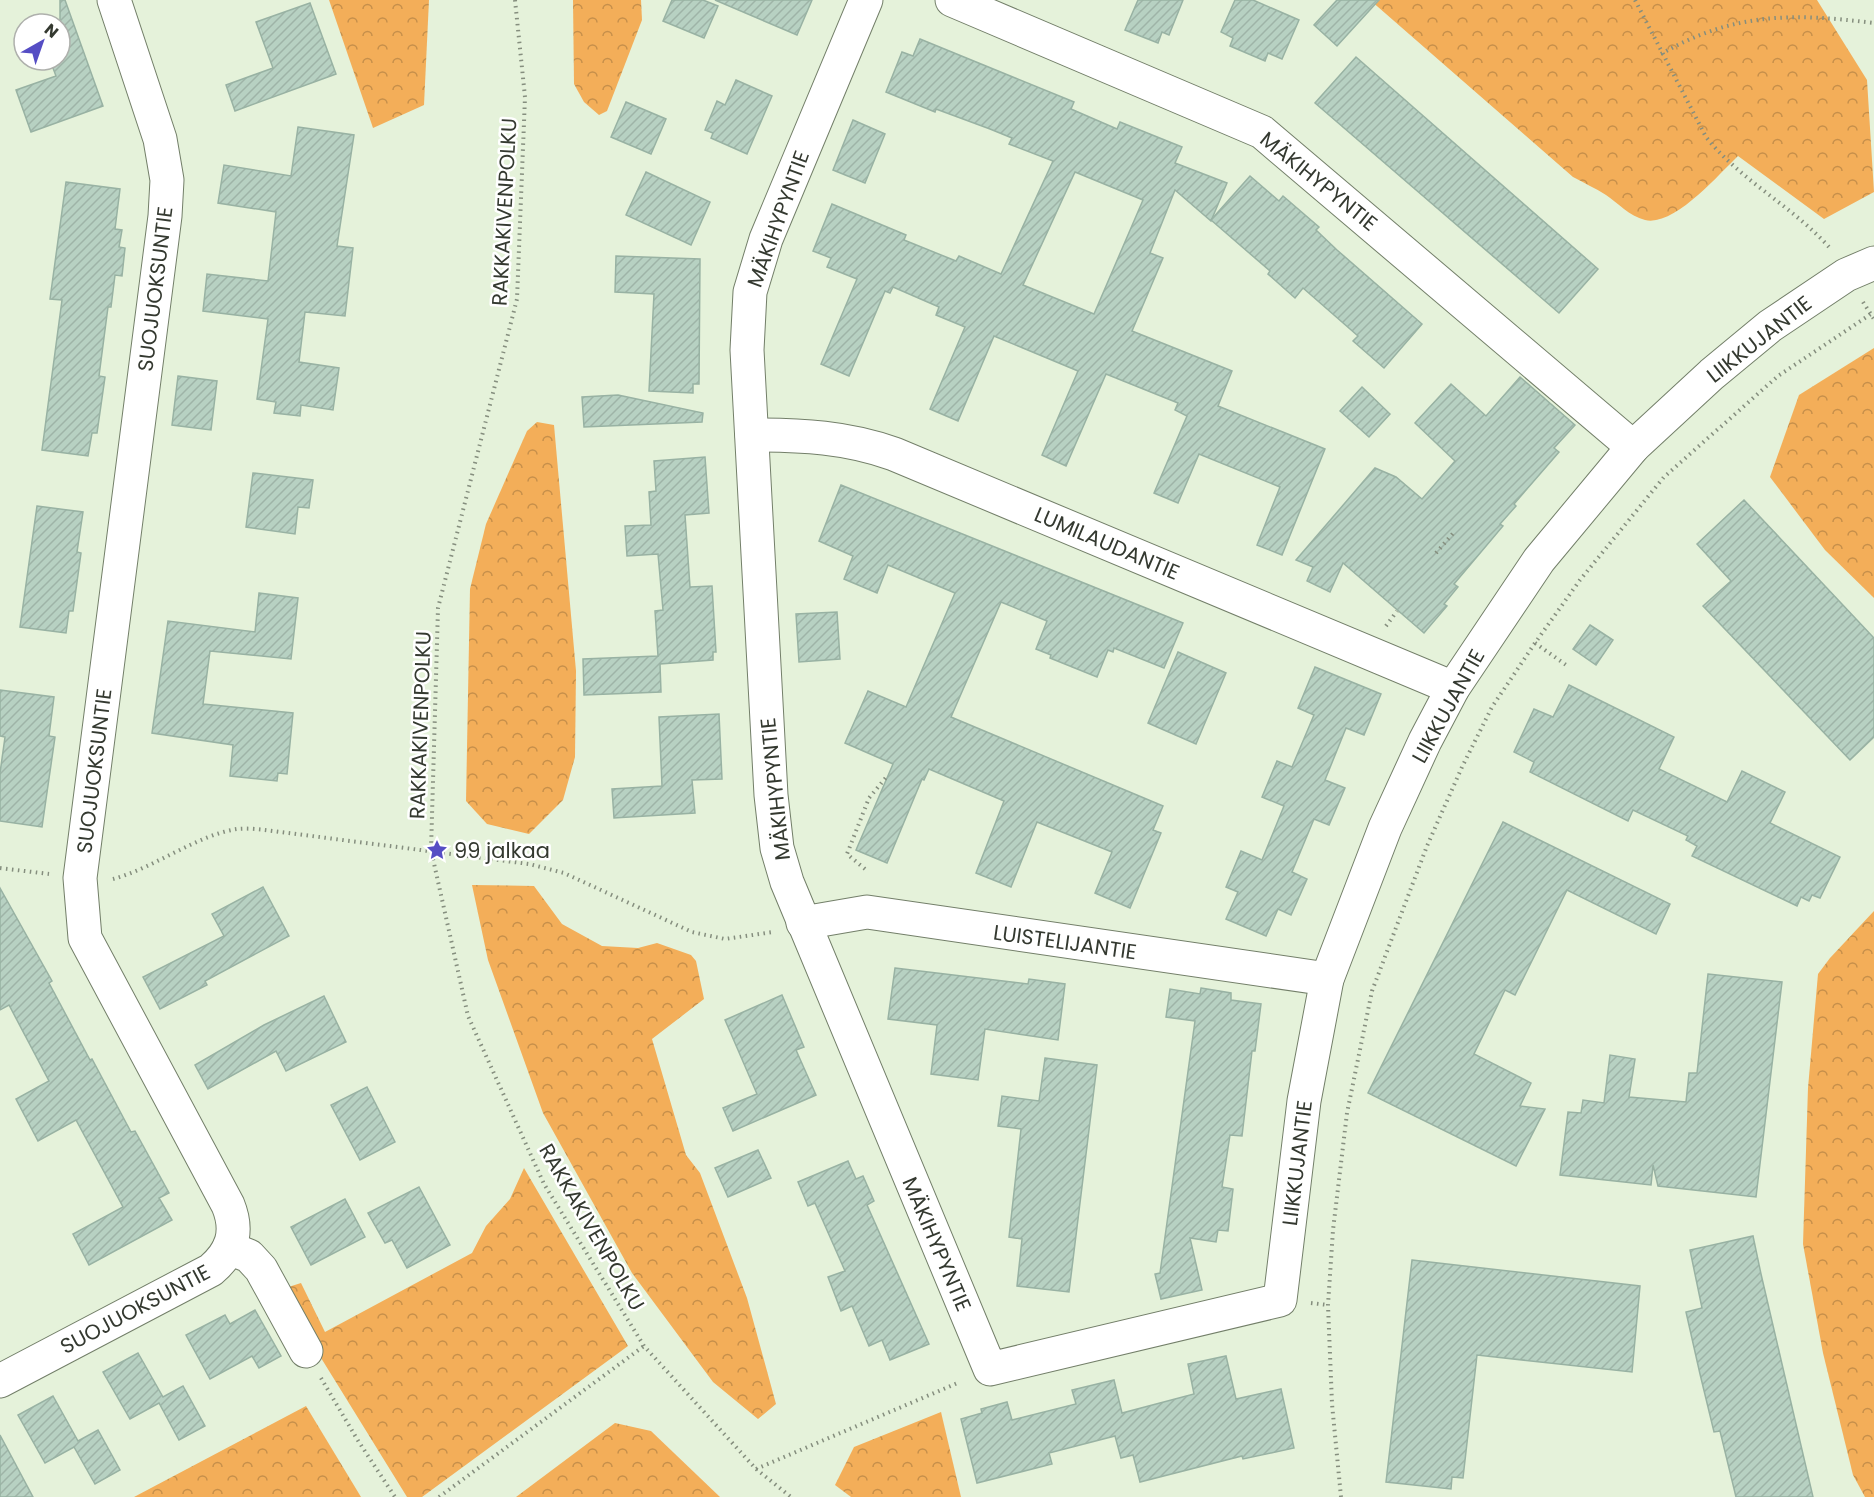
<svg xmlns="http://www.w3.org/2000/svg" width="1874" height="1497" font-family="Poppins,sans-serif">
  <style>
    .forest { fill: url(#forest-crowns) }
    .building { fill: url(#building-hatch); stroke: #98b2a3; stroke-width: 1.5; fill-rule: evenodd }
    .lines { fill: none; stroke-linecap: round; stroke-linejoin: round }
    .minor-casing { stroke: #737f69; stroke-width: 35 }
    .path { stroke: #858e7e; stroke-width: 4; stroke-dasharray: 1.5 4.5; stroke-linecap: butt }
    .minor { stroke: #fff; stroke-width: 33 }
    .labels { text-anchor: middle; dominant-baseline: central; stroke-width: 5; stroke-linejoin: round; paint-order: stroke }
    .street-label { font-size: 21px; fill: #343930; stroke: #fff }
    .poi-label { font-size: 21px; fill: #343930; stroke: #fff; text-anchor: start }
  </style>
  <defs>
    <pattern id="forest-crowns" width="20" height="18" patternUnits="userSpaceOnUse" patternTransform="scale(1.5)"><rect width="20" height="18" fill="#f3ae59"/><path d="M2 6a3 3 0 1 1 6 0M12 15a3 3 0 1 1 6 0" fill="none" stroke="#c68f4a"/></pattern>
    <pattern id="building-hatch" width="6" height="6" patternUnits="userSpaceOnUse" patternTransform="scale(1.5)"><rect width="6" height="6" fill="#b7d1c2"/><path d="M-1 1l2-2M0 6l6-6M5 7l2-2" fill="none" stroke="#9eb4a7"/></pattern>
  </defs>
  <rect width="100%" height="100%" fill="#e5f2da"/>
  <g class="forest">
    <path d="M329,0H429L424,105L373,128Z"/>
    <path d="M573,0H641L642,20L607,111L599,115L584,102L574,84Z"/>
    <path d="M1370,0H1817L1867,80L1874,192L1824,219L1738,156C1718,175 1674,227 1645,220C1629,216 1618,203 1606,195C1595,188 1584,183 1573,177Z"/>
    <path d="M1874,348V598L1825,550L1770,477L1799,395Z"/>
    <path d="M537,422L554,425L576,671L575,757L563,800L529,834L487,824L466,801L470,589L486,524L527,431Z"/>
    <path d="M472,885L534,886L562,924L602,946L638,948L657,943L691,955L696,961L704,999L652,1039L686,1155L700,1173L747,1298L776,1404L758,1419L713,1382L632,1273L543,1113L488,960Z"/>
    <path d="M1874,911V1497H1865L1853,1475L1823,1353L1803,1244L1808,1088L1818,974L1830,958Z"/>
    <path d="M524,1168L628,1346L422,1497H407L279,1290L301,1283L325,1332L472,1253L486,1226L510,1199Z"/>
    <path d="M306,1406L361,1497H134Z"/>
    <path d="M941,1412L961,1497H851L835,1485L854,1447Z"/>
    <path d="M615,1423L651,1431L720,1497H516Z"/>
  </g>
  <g class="building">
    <path d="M60,0H65L103,106L31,132L16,90L56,76L50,60H60Z"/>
    <path d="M672,0H703L718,6L704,38L663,21Z"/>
    <path d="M715,0H812L797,35Z"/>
    <path d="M1138,0H1183L1169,35L1162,32L1158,43L1125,30Z"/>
    <path d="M1235,0H1253L1299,20L1282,59L1268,53L1265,61L1230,46L1233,38L1221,32Z"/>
    <path d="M1337,0H1379L1337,46L1314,25Z"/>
    <path d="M310,3L336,74L235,111L226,85L273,68L256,22Z"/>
    <path d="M920,39L1074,102L1071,109L1117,129L1120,122L1182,147L1175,163L1227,183L1211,221L1175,190L1150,253L1163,258L1132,331L1232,371L1218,406L1325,449L1282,555L1257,545L1280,487L1199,454L1178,503L1154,493L1187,416L1175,410L1178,403L1106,374L1066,466L1042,455L1078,371L994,336L958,421L930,409L965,327L936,315L939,307L893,287L890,293L885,291L849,376L821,364L857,279L827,267L831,258L813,251L832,204L906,235L904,240L956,261L959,256L1001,274L1053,161L1009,144L1012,138L990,129L936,109L935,112L886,92L902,52L913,56ZM1075,172L1143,200L1094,314L1023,285Z"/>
    <path d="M1356,57L1598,269L1559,313L1315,103Z"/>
    <path d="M736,80L772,96L747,154L711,138L713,133L705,130L717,101L725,105Z"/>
    <path d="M626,102L666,119L651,154L611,137Z"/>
    <path d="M853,120L885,134L865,183L833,170Z"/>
    <path d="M298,127L354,135L337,246L353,248L345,316L305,312L299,362L339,368L333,410L301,405L300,416L274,413L276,402L257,399L268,319L203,311L207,274L268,281L276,212L218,203L224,165L291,176Z"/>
    <path d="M646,172L710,202L691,245L626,215Z"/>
    <path d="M1250,176L1279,201L1283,196L1319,227L1316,230L1337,250L1422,324L1384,368L1353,341L1358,336L1303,288L1295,298L1268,274L1270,271L1211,220Z"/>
    <path d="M66,182L120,189L115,229L122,230L119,247L125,248L122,276L115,275L111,307H108L99,376L105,377L97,433H92L88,456L42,450L62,300L50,299Z"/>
    <path d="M616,256L700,259L699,384H693V393L649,391L654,294L615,292Z"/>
    <path d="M178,376L217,381L211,430L172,425Z"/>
    <path d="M1520,377L1575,425L1554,448L1559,452L1514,504L1516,506L1500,524L1503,526L1454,584L1458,587L1444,604L1447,606L1424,633L1343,563L1330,592L1307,581L1313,567L1296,560L1375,468L1396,477L1422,499L1455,461L1415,423L1451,384L1486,416Z"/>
    <path d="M1362,387L1390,414L1369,437L1340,411Z"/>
    <path d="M618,395L703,413L702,422L584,427L582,397Z"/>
    <path d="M705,457L709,513L685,515L690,587L712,586L716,652H713V660L660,664L661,692L584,695L583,659L658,656L655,611L663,610L658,554L627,556L625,526L651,525L649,492L656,491L654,461Z"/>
    <path d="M253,473L313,480L309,508L298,507L295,534L246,527Z"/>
    <path d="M841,485L1183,623L1164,668L1114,648L1113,652L1108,650L1097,677L1050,658L1051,655L1036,649L1047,621L1001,602L951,717L1163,806L1153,830L1161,833L1130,908L1095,893L1112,852L1037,822L1011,887L976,873L1004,801L929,769L924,780L922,779L887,863L856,850L893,764L845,743L868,691L906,707L955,593L888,565L877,593L844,579L853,556L819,541Z"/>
    <path d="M1744,500L1874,638V737L1850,760L1703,606L1731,581L1697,544Z"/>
    <path d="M37,506L83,512L77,552L81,553L73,611H69L66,633L20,627Z"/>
    <path d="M259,593L298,598L291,659L210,651L203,704L293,713L287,774L278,773L277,781L230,776L233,745L152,733L168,621L255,632Z"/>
    <path d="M837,612L840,659L799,662L796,614Z"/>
    <path d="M1590,625L1613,640L1596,665L1573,649Z"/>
    <path d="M1178,652L1226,673L1196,744L1148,723Z"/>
    <path d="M1315,667L1381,694L1364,735L1346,728L1325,780L1345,788L1329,825L1314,819L1292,872L1307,879L1291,915L1278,909L1266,936L1226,919L1238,892L1226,887L1241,851L1262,860L1284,806L1262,797L1277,761L1292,767L1314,715L1298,708Z"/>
    <path d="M1569,685L1674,737L1659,769L1727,802L1742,771L1785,792L1770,823L1840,857L1820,898L1812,895L1809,901L1801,897L1797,906L1692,856L1697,846L1686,840L1688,836L1633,810L1628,821L1530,772L1534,762L1514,752L1534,709L1553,717Z"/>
    <path d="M0,690L54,697L49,736L55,737L42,827L0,821V773L5,737L0,736Z"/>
    <path d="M719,714L722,779L692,780L695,813L614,818L612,789L662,786L659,717Z"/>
    <path d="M1503,822L1670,904L1656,934L1567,890L1515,995L1505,990L1474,1054L1531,1083L1520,1106L1545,1109L1516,1166L1368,1093Z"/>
    <path d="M263,887L289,936L205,981L207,985L160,1009L143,977L224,936L212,914Z"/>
    <path d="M0,888L52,981L49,983L90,1060L92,1059L131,1132L135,1131L169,1193L159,1198L172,1220L89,1265L73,1234L123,1207L76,1120L38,1141L16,1099L49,1081L9,1005L0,1010Z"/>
    <path d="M895,968L1028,984L1029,979L1065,984L1058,1040L985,1029L978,1080L931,1074L937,1025L888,1019Z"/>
    <path d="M1708,974L1782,982L1756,1197L1658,1186L1653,1165L1651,1185L1560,1175L1568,1112L1581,1113L1583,1100L1604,1103L1610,1055L1635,1059L1629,1097L1686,1102L1689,1073H1697Z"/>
    <path d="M1201,988L1231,993V1000L1261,1004L1255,1051H1252L1242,1136L1230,1135L1222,1187L1233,1189L1228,1231L1218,1230L1216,1242L1190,1238L1202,1290L1161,1299L1155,1274L1160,1273L1195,1021L1166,1017L1170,989L1200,994Z"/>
    <path d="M782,995L804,1047L796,1050L816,1095L733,1131L723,1108L757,1094L725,1020Z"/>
    <path d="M324,996L346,1042L286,1071L276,1051L208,1089L195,1065L264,1025Z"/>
    <path d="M1045,1058L1097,1065L1069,1292L1017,1286L1022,1239L1009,1237L1021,1129L998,1126L1002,1096L1039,1101Z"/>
    <path d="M367,1087L395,1142L360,1160L331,1105Z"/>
    <path d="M758,1150L771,1178L728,1197L715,1168Z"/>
    <path d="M848,1161L856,1179L863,1176L874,1201L867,1205L929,1344L890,1360L882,1340L869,1346L852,1306L841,1311L828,1277L845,1271L815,1203L808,1206L798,1182Z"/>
    <path d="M419,1187L450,1245L407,1268L392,1240L385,1243L368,1213Z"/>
    <path d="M345,1199L365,1237L311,1265L291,1227Z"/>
    <path d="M1753,1236L1761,1274L1813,1497H1736L1720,1431L1714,1432L1700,1374L1686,1312L1702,1308L1690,1250Z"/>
    <path d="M1412,1260L1640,1286L1632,1372L1477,1355L1463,1478L1452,1477L1451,1489L1386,1482Z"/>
    <path d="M255,1310L281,1356L259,1368L252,1356L210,1379L186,1335L225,1315L230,1324Z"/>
    <path d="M138,1353L163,1397L183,1386L205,1426L179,1440L159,1403L130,1419L103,1372Z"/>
    <path d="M1226,1356L1236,1399L1281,1389L1294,1448L1243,1459L1242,1456L1140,1482L1133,1455L1121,1458L1115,1436L1049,1453L1052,1464L977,1483L961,1419L982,1413L981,1409L1007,1402L1012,1420L1076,1404L1072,1390L1114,1380L1122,1413L1194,1394L1188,1364Z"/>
    <path d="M53,1396L78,1441L98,1430L120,1470L95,1484L74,1447L45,1463L18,1415Z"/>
    <path d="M0,1435L33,1497H0Z"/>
  </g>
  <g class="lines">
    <defs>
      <g id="minor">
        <path d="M866,0L766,239L750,292L747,350L771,795L777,848L787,882L990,1369L1280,1300L1304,1101L1327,979L1385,828L1425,741L1453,688L1539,560L1633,447L1712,374L1770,326L1846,275L1874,263"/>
        <path d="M952,0L1262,132L1633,447"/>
        <path d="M752,435C802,435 847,437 894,454L1453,688"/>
        <path d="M803,923L867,912L1327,979"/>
        <path d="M229,1248L249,1256L261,1269L306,1351"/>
        <path d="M0,1381L211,1270C232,1252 239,1232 228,1205L85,938L80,878L165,216L167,180L160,139L114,0"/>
      </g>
    </defs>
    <use href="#minor" class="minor-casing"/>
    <g class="path">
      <path d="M515,0L525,97L517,299L438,608L431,850L468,1016L544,1184L644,1346L756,1469L791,1497"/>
      <path d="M1635,0L1706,137C1740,180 1792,206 1829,247"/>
      <path d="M1661,54C1734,12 1793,13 1874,23"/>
      <path d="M1863,302L1874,319"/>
      <path d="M1436,553L1455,531"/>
      <path d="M1386,626L1397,611"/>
      <path d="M1535,643L1569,667"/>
      <path d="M0,868L49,874"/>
      <path d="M865,869L847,854L869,798L888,775"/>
      <path d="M113,879C154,868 197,835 237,829C246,828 256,829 265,830L529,864L564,873L692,932L725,939L773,932"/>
      <path d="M1311,1303L1328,1305"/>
      <path d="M321,1378L357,1439L395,1497"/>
      <path d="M756,1469L960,1382"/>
      <path d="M439,1497L644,1346"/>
      <path d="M1341,1497L1332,1404L1328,1305L1333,1230L1347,1113L1372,991L1427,846L1462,767L1492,707L1535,643L1580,580L1664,477L1778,376L1874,312"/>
    </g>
    <use href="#minor" class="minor"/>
  </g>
  <defs>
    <symbol id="sight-bare" viewBox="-9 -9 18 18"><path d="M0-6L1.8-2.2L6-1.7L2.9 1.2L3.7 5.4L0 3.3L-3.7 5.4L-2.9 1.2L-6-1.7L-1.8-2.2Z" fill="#554dc4" stroke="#fff" stroke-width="2.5" paint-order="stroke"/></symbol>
  </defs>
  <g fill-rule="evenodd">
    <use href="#sight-bare" x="422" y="835" width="30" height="30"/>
  </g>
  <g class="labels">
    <g class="street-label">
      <text transform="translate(1319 181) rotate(39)">MÄKIHYPYNTIE</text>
      <text transform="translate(504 212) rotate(-87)">RAKKAKIVENPOLKU</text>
      <text transform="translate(778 219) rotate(-70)">MÄKIHYPYNTIE</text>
      <text transform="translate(155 289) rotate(-83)">SUOJUOKSUNTIE</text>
      <text transform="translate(1759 339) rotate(-38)">LIIKKUJANTIE</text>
      <text transform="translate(1107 543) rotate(23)">LUMILAUDANTIE</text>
      <text transform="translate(1448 706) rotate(-61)">LIIKKUJANTIE</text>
      <text transform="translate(420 725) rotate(-88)">RAKKAKIVENPOLKU</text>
      <text transform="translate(94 771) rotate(-83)">SUOJUOKSUNTIE</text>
      <text transform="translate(775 789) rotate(-96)">MÄKIHYPYNTIE</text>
      <text transform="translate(1065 942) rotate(8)">LUISTELIJANTIE</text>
      <text transform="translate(1297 1163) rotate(-83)">LIIKKUJANTIE</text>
      <text transform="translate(592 1227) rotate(60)">RAKKAKIVENPOLKU</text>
      <text transform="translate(937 1244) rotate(67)">MÄKIHYPYNTIE</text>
      <text transform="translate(135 1309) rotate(-28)">SUOJUOKSUNTIE</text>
    </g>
    <g class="poi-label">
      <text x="454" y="850">99 jalkaa</text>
    </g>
  </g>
  <g transform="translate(42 42) rotate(40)"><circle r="28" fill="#ffffff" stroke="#aeb0ac" stroke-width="1.5"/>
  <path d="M0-4.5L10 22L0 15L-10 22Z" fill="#554dc4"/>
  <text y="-9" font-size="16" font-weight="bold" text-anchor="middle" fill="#343930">N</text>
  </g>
</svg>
